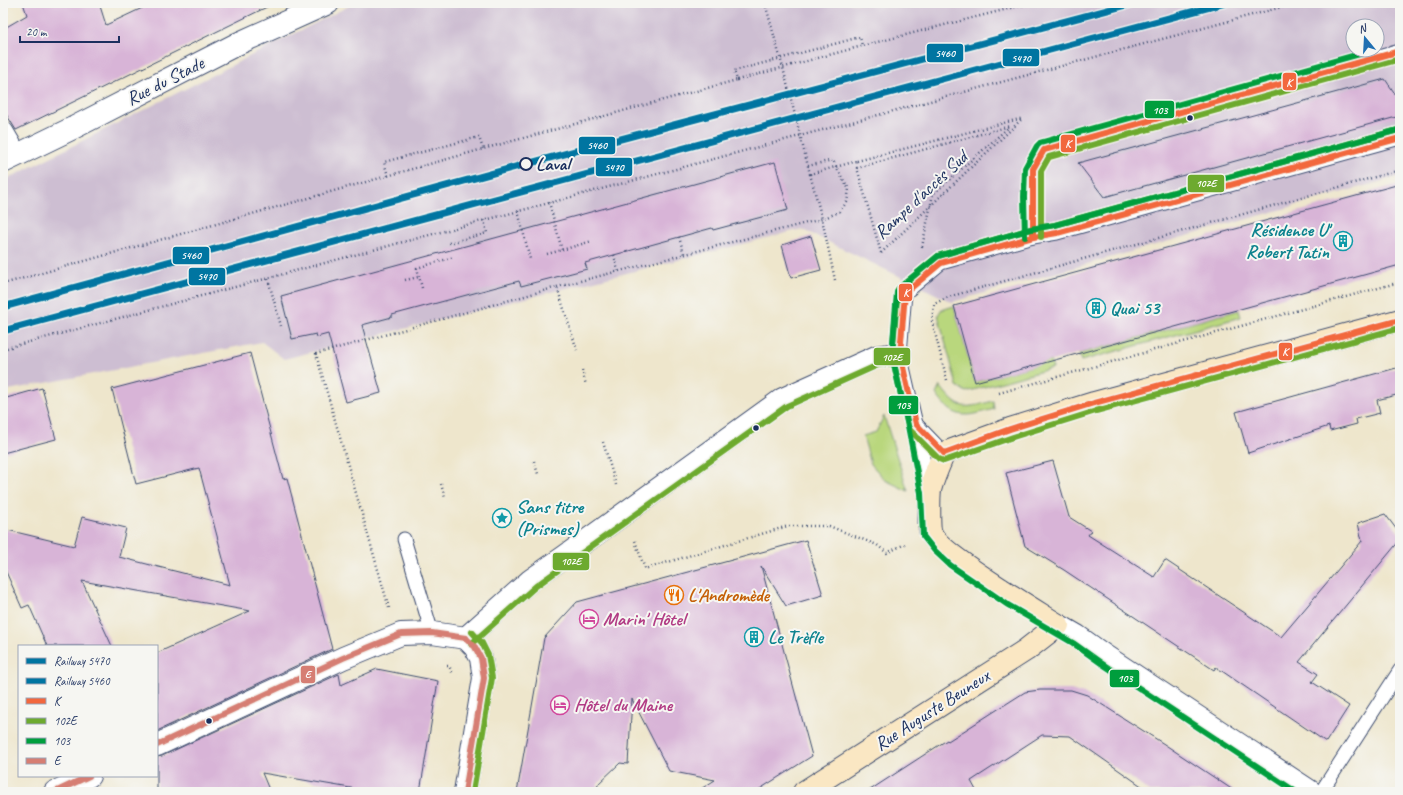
<svg xmlns="http://www.w3.org/2000/svg" width="1403" height="795" font-family="Caveat,sans-serif">
  <style>
    .industrial { fill: #cdbed2; fill-rule: evenodd }
    .green { fill: #b9d77d; stroke: #6a836e }
    .building { fill: #d8b4d7 }
    .lines { fill: none; stroke-linecap: round; stroke-linejoin: round }
    .service-casing { stroke: #3b4a6e; stroke-width: 15 }
    .minor-casing { stroke: #3b4a6e; stroke-width: 24 }
    .tertiary-casing { stroke: #3b4a6e; stroke-width: 24 }
    .secondary-casing { stroke: #3b4a6e; stroke-width: 24 }
    .path { stroke: #3b4a6e; stroke-width: 2.5; stroke-dasharray: 1 3; stroke-linecap: butt }
    .service { stroke: #fff; stroke-width: 13 }
    .minor { stroke: #fff; stroke-width: 22 }
    .tertiary { stroke: #fff; stroke-width: 22 }
    .secondary { stroke: #fae7c3; stroke-width: 22 }
    .path-bridge { stroke: #3b4a6e; stroke-width: 2.5; stroke-dasharray: 1 3; stroke-linecap: butt }
    .bus-1-casing { stroke: #f6f6f2; stroke-width: 9 }
    .bus-2-casing { stroke: #f6f6f2; stroke-width: 9 }
    .bus-3-casing { stroke: #f6f6f2; stroke-width: 9 }
    .bus-4-casing { stroke: #f6f6f2; stroke-width: 9 }
    .bus-1 { stroke: #f2673d; stroke-width: 6 }
    .bus-2 { stroke: #6daa2f; stroke-width: 6 }
    .bus-3 { stroke: #009e3d; stroke-width: 6 }
    .bus-4 { stroke: #d67e73; stroke-width: 6 }
    .rail-1-casing { stroke: #f6f6f2; stroke-width: 10 }
    .rail-2-casing { stroke: #f6f6f2; stroke-width: 10 }
    .rail-1 { stroke: #0075a1; stroke-width: 7 }
    .rail-2 { stroke: #0075a1; stroke-width: 7 }
    .bus-dot { fill: #1b2f5e; stroke: #f6f6f2; stroke-width: 1.5 }
    .stop-dot { fill: #f6f6f2; stroke: #1b2f5e; stroke-width: 2 }
    .labels { text-anchor: middle; dominant-baseline: central; stroke-width: 4; stroke-linejoin: round; paint-order: stroke }
    .street-label { font-size: 19px; fill: #1b2f5e; stroke: #f6f6f2 }
    .stop-label { font-size: 19px; font-weight: bold; fill: #1b2f5e; stroke: #f6f6f2; text-anchor: start }
    .culture-label { font-size: 19px; font-weight: bold; fill: #0d838f; stroke: #f6f6f2; text-anchor: start }
    .food-label { font-size: 19px; font-weight: bold; fill: #c56008; stroke: #f6f6f2; text-anchor: start }
    .hotel-label { font-size: 19px; font-weight: bold; fill: #b23c85; stroke: #f6f6f2; text-anchor: start }
    .line-badge { stroke: #f6f6f2; stroke-width: 1.5 }
    .badge-label { font-size: 11px; text-anchor: middle; font-weight: bold; fill: #fff }
  </style>
  <rect width="100%" height="100%" fill="#f6f6f2"/>
  <filter id="ink" filterUnits="userSpaceOnUse"><feTurbulence type="fractalNoise" baseFrequency=".025" numOctaves="2"/><feDisplacementMap in="SourceGraphic" scale="8" xChannelSelector="R" yChannelSelector="G"/><feConvolveMatrix kernelMatrix="1 2 1 2 8 2 1 2 1" color-interpolation-filters="sRGB"/></filter>
  <filter id="wash" filterUnits="userSpaceOnUse"><feTurbulence type="fractalNoise" baseFrequency=".012" numOctaves="4" result="noise"/><feDisplacementMap in="SourceGraphic" scale="16" xChannelSelector="R" yChannelSelector="G"/><feGaussianBlur stdDeviation="0.9" result="paint"/><feColorMatrix in="noise" values="0 0 0 0 0 0 0 0 0 0 0 0 0 0 0 0 0 1.4 0 .05"/><feComposite in="paint" operator="in"/></filter>
  <g filter="url(#wash)">
    <rect width="100%" height="100%" fill="#eee6cc"/>
    <path class="industrial" d="M355,3H1400V176L952,302L802,229L284,359L262,342L3,391V181ZM1353,26H1377V50H1353Z"/>
    <g class="green">
      <path d="M954,306L975,382L1050,361L1053,368L966,392L957,386L938,315L941,310Z"/>
      <path d="M1239,310L1241,317L1081,361L1079,354Z"/>
      <path d="M940,386C960,411 962,409 993,401L994,409C967,417 954,421 936,394Z"/>
      <path d="M884,416L908,491L885,480L871,464L863,436L876,432Z"/>
    </g>
    <g id="blocks">
      <g class="building">
        <path d="M23,3H99L106,25L153,3H275L16,130L3,109V29L27,15Z"/>
        <path d="M1385,79L1400,101V116L1104,197L1078,163Z"/>
        <path d="M775,162L788,210L713,230L712,228L585,263L587,269L521,286L519,281L392,315V317L362,325L381,393L346,402L328,334L317,337L316,334L292,339L281,296Z"/>
        <path d="M1400,184V265L975,382L954,306Z"/>
        <path d="M811,236L821,270L791,278L782,245Z"/>
        <path d="M250,353L283,479L287,478L332,649L157,731V653L250,611L82,581L112,646H47L29,605L22,608L3,565V529L74,546L82,517L126,528L119,557L230,585L199,468L136,484L112,389Z"/>
        <path d="M1400,367V394L1377,400L1380,413L1356,419L1357,424L1330,431L1329,426L1248,453L1236,412Z"/>
        <path d="M42,388L56,439L3,453V399Z"/>
        <path d="M1053,461L1069,517L1091,531L1088,535L1154,577L1165,560L1281,637L1362,541L1358,523L1385,514L1400,534V540L1299,662L1318,674L1312,682L1349,706L1326,742L1216,667L1214,670L1064,570L1025,546L1006,473Z"/>
        <path d="M806,540L823,595L786,606L761,566L812,756L755,792H696L715,780L669,771L632,699L628,764L620,763L598,784L597,792H517L544,638L577,602Z"/>
        <path d="M377,669L438,681L420,792H374L262,773L270,792H157V757L162,756L339,674L341,685Z"/>
        <path d="M1040,690H1071L1087,695L1164,744L1236,792H1150L1070,736L1042,735L971,781L977,792H867L947,740L948,741L1025,692Z"/>
      </g>
    </g>
  </g>
  <g filter="url(#ink)">
    <use href="#blocks" fill-opacity="0" stroke="#3b4a6e" stroke-width="1"/>
    <g class="lines">
      <defs>
        <g id="service">
          <path d="M1033,237L1032,197L1033,169L1044,150L1400,51"/>
          <path d="M916,424L944,453"/>
          <path d="M929,487L916,424L900,354L905,293L941,263L1033,237L1057,233L1400,138"/>
          <path d="M404,539L432,633"/>
          <path d="M1321,792L1400,670"/>
        </g>
        <g id="minor">
          <path d="M3,133L16,155"/>
          <path d="M3,162L73,128L237,44L328,3"/>
          <path d="M466,638L531,580L564,557L783,399L876,357L900,354"/>
        </g>
        <g id="tertiary">
          <path d="M1058,625L1077,636L1105,656L1311,792"/>
          <path d="M157,745L343,658L401,634L432,633L466,638L475,647L481,658L484,678L465,792"/>
          <path d="M55,792L89,776"/>
        </g>
        <path id="secondary" d="M804,792L1026,650L1058,625C1036,611 934,551 930,530C929,524 929,496 930,490C933,478 939,465 944,453L1010,429L1094,403L1400,320"/>
      </defs>
      <use href="#service" class="service-casing"/>
      <use href="#minor" class="minor-casing"/>
      <use href="#tertiary" class="tertiary-casing"/>
      <use href="#secondary" class="secondary-casing"/>
      <g class="path">
        <path d="M737,80L862,46"/>
        <path d="M857,161L1023,118"/>
        <path d="M810,174L822,219L835,280"/>
        <path d="M388,176L384,162L479,137L483,149"/>
        <path d="M518,211L530,259"/>
        <path d="M679,237L684,254"/>
        <path d="M449,243L487,233L484,220"/>
        <path d="M922,247L933,194L1009,127"/>
        <path d="M562,250L592,241"/>
        <path d="M881,253L857,168L1010,126"/>
        <path d="M547,254L562,250L549,202"/>
        <path d="M614,255L618,271"/>
        <path d="M268,279L281,326"/>
        <path d="M405,280L419,277"/>
        <path d="M3,284L483,149L737,80L734,71L860,37L862,46L1031,3"/>
        <path d="M557,287L822,219L839,212L847,202L849,189L841,176L833,160L808,166"/>
        <path d="M422,288L417,268L454,257"/>
        <path d="M3,349L1297,3"/>
        <path d="M582,370L586,385"/>
        <path d="M947,380L932,321L934,304L948,297L1400,170"/>
        <path d="M999,393L1400,282"/>
        <path d="M603,442L616,485"/>
        <path d="M534,461L538,474"/>
        <path d="M441,484L445,498"/>
        <path d="M635,541L645,569L788,526H829L877,545L887,553L905,544"/>
        <path d="M389,608L316,354L557,287L577,350"/>
        <path d="M447,666H449L453,674"/>
      </g>
      <use href="#service" class="service"/>
      <use href="#minor" class="minor"/>
      <use href="#tertiary" class="tertiary"/>
      <use href="#secondary" class="secondary"/>
      <g class="path-bridge">
        <path d="M765,3L783,68L810,174L857,161"/>
        <path d="M881,253L1023,118"/>
      </g>
      <defs>
        <g id="bus-1">
          <path d="M1033,237V169L1044,150L1400,51"/>
          <path d="M944,453L916,424L900,354L905,293L941,263L1033,237L1057,233L1400,138"/>
          <path d="M944,453L1010,429L1094,403L1400,320"/>
        </g>
        <g id="bus-2">
          <path d="M1398,130L1055,225L1031,229L938,256L898,289L892,355L908,426L910,430L939,459L944,461L1013,437L1096,411L1400,328"/>
          <path d="M1041,237V171L1049,157L1400,59"/>
          <path d="M472,632L482,643L488,655L492,678L473,792"/>
          <path d="M471,644L536,586L787,406L878,365L901,362"/>
        </g>
        <g id="bus-3">
          <path d="M1025,237L1024,197L1025,168L1037,146L1040,143L1374,50"/>
          <path d="M1296,792L1101,663L1073,643L1008,605L950,565L934,550L923,536L921,493L908,426L892,355L897,292L900,287L938,256L1031,229L1055,225L1398,130"/>
        </g>
        <g id="bus-4">
          <path d="M157,745L343,658L401,634L432,633L466,638"/>
          <path d="M55,792L89,776"/>
          <path d="M465,792L484,678L481,658L475,647L466,638"/>
        </g>
      </defs>
      <use href="#bus-1" class="bus-1-casing"/>
      <use href="#bus-2" class="bus-2-casing"/>
      <use href="#bus-3" class="bus-3-casing"/>
      <use href="#bus-4" class="bus-4-casing"/>
      <use href="#bus-1" class="bus-1"/>
      <use href="#bus-2" class="bus-2"/>
      <use href="#bus-3" class="bus-3"/>
      <use href="#bus-4" class="bus-4"/>
      <defs>
        <path id="rail-1" d="M3,331L1225,3"/>
        <path id="rail-2" d="M3,307L519,166L1134,3"/>
      </defs>
      <use href="#rail-1" class="rail-1-casing"/>
      <use href="#rail-2" class="rail-2-casing"/>
      <use href="#rail-1" class="rail-1"/>
      <use href="#rail-2" class="rail-2"/>
    </g>
  </g>
  <defs>
    <symbol id="building-ring" viewBox="-11 -11 22 22"><circle r="9.5" fill="#f6f6f2" stroke="#0f9aa8" stroke-width="1.5"/><path d="M-4-6H4V6H1V3H-1V6H-4ZM-2.5-4.3h1.7v1.8h-1.7ZM.8-4.3h1.7v1.8H.8ZM-2.5-1h1.7V.8h-1.7ZM.8-1h1.7V.8H.8Z" fill="#0f9aa8"/></symbol>
    <symbol id="sight-ring" viewBox="-11 -11 22 22"><circle r="9.5" fill="#f6f6f2" stroke="#0f9aa8" stroke-width="1.5"/><path d="M0-6L1.8-2.2L6-1.7L2.9 1.2L3.7 5.4L0 3.3L-3.7 5.4L-2.9 1.2L-6-1.7L-1.8-2.2Z" fill="#0f9aa8"/></symbol>
    <symbol id="restaurant-ring" viewBox="-11 -11 22 22"><circle r="9.5" fill="#f6f6f2" stroke="#e8710a" stroke-width="1.5"/><path d="M-5-6h1v4h1v-4h1v4h1v-4h1v5L-1.5 .5V6h-2V.5L-5-1ZM5-6V6H3V1.5H1.5Q1.5-4 5-6Z" fill="#e8710a"/></symbol>
    <symbol id="hotel-ring" viewBox="-11 -11 22 22"><circle r="9.5" fill="#f6f6f2" stroke="#d1479c" stroke-width="1.5"/><path d="M-6-4.5h1.5V1H6V5H4.5V3h-9V5H-6ZM-4 0a1.8 1.8 0 1 1 3.6 0ZM.5 0V-2.5h3Q6-2.5 6 0Z" fill="#d1479c"/></symbol>
  </defs>
  <g fill-rule="evenodd">
    <use href="#building-ring" x="1332" y="230" width="22" height="22"/>
    <use href="#building-ring" x="1085" y="297" width="22" height="22"/>
    <use href="#sight-ring" x="491" y="507" width="22" height="22"/>
    <use href="#restaurant-ring" x="663" y="584" width="22" height="22"/>
    <use href="#hotel-ring" x="578" y="608" width="22" height="22"/>
    <use href="#building-ring" x="743" y="626" width="22" height="22"/>
    <use href="#hotel-ring" x="549" y="694" width="22" height="22"/>
  </g>
  <g class="bus-dot">
    <circle cx="1190" cy="118" r="3.5"/>
    <circle cx="756" cy="428" r="3.5"/>
    <circle cx="209" cy="721" r="3.5"/>
  </g>
  <circle class="stop-dot" cx="526" cy="164" r="6"/>
  <g class="labels">
    <g class="street-label">
      <text transform="translate(165 81) rotate(-27)">Rue du Stade</text>
      <text transform="translate(921 195) rotate(-43)">Rampe d'accès Sud</text>
      <text transform="translate(932 710) rotate(-33)">Rue Auguste Beuneux</text>
    </g>
    <g class="stop-label">
      <text x="536" y="164">Laval</text>
    </g>
    <g class="culture-label">
      <text x="1329" y="230" text-anchor="end">Résidence U'<tspan x="1329" dy="22">Robert Tatin</tspan></text>
      <text x="1110" y="308">Quai 53</text>
      <text x="516" y="507">Sans titre<tspan x="516" dy="22">(Prismes)</tspan></text>
      <text x="768" y="637">Le Trèfle</text>
    </g>
    <g class="food-label">
      <text x="688" y="595">L'Andromède</text>
    </g>
    <g class="hotel-label">
      <text x="603" y="619">Marin' Hôtel</text>
      <text x="574" y="705">Hôtel du Maine</text>
    </g>
  </g>
  <g class="line-badge">
    <rect x="926" y="43" width="38" height="20" rx="4" fill="#0075a1"/>
    <rect x="1002" y="48" width="38" height="19" rx="4" fill="#0075a1"/>
    <rect x="1282" y="72" width="15" height="19" rx="4" fill="#f2673d"/>
    <rect x="1144" y="100" width="31" height="19" rx="4" fill="#009e3d"/>
    <rect x="1060" y="134" width="16" height="19" rx="4" fill="#f2673d"/>
    <rect x="578" y="136" width="38" height="19" rx="4" fill="#0075a1"/>
    <rect x="595" y="157" width="38" height="20" rx="4" fill="#0075a1"/>
    <rect x="1187" y="174" width="38" height="19" rx="4" fill="#6daa2f"/>
    <rect x="172" y="246" width="38" height="19" rx="4" fill="#0075a1"/>
    <rect x="188" y="267" width="38" height="19" rx="4" fill="#0075a1"/>
    <rect x="898" y="283" width="15" height="19" rx="4" fill="#f2673d"/>
    <rect x="1278" y="342" width="15" height="19" rx="4" fill="#f2673d"/>
    <rect x="873" y="347" width="38" height="19" rx="4" fill="#6daa2f"/>
    <rect x="888" y="395" width="31" height="20" rx="4" fill="#009e3d"/>
    <rect x="552" y="552" width="38" height="19" rx="4" fill="#6daa2f"/>
    <rect x="300" y="665" width="16" height="19" rx="4" fill="#d67e73"/>
    <rect x="1109" y="669" width="31" height="19" rx="4" fill="#009e3d"/>
  </g>
  <g class="badge-label">
    <text x="945" y="57">5460</text>
    <text x="1021" y="62">5470</text>
    <text x="1289" y="86">K</text>
    <text x="1160" y="114">103</text>
    <text x="1068" y="147">K</text>
    <text x="597" y="149">5460</text>
    <text x="614" y="171">5470</text>
    <text x="1206" y="187">102E</text>
    <text x="191" y="259">5460</text>
    <text x="207" y="280">5470</text>
    <text x="906" y="296">K</text>
    <text x="1285" y="355">K</text>
    <text x="892" y="361">102E</text>
    <text x="903" y="409">103</text>
    <text x="571" y="565">102E</text>
    <text x="308" y="678">E</text>
    <text x="1125" y="682">103</text>
  </g>
  <rect width="1403" height="795" fill="none" stroke="#f6f6f2" stroke-width="16"/>
  <rect x="18" y="645" width="140" height="132" fill="#f6f6f2" stroke="#9ea6b7"/>
  <rect x="26" y="658" width="20" height="6" fill="#0075a1" stroke="#9ea6b7"/>
  <text x="54" y="665" font-size="12" fill="#1b2f5e">Railway 5470</text>
  <rect x="26" y="678" width="20" height="6" fill="#0075a1" stroke="#9ea6b7"/>
  <text x="54" y="685" font-size="12" fill="#1b2f5e">Railway 5460</text>
  <rect x="26" y="698" width="20" height="6" fill="#f2673d" stroke="#9ea6b7"/>
  <text x="54" y="705" font-size="12" fill="#1b2f5e">K</text>
  <rect x="26" y="718" width="20" height="6" fill="#6daa2f" stroke="#9ea6b7"/>
  <text x="54" y="725" font-size="12" fill="#1b2f5e">102E</text>
  <rect x="26" y="738" width="20" height="6" fill="#009e3d" stroke="#9ea6b7"/>
  <text x="54" y="745" font-size="12" fill="#1b2f5e">103</text>
  <rect x="26" y="758" width="20" height="6" fill="#d67e73" stroke="#9ea6b7"/>
  <text x="54" y="765" font-size="12" fill="#1b2f5e">E</text>
  <g transform="translate(1365 38) rotate(342)"><circle r="19" fill="#f6f6f2" stroke="#9ea6b7"/>
  <path d="M0-3L7 15L0 10L-7 15Z" fill="#1f6fb2"/>
  <text y="-6" font-size="11" font-weight="bold" text-anchor="middle" fill="#1b2f5e">N</text>
  </g>
  <path d="M20 36v6h99v-6" fill="none" stroke="#1b2f5e" stroke-width="2"/>
  <text x="26" y="36" font-size="12" fill="#1b2f5e" stroke="#f6f6f2" stroke-width="3" paint-order="stroke">20 m</text>
</svg>
